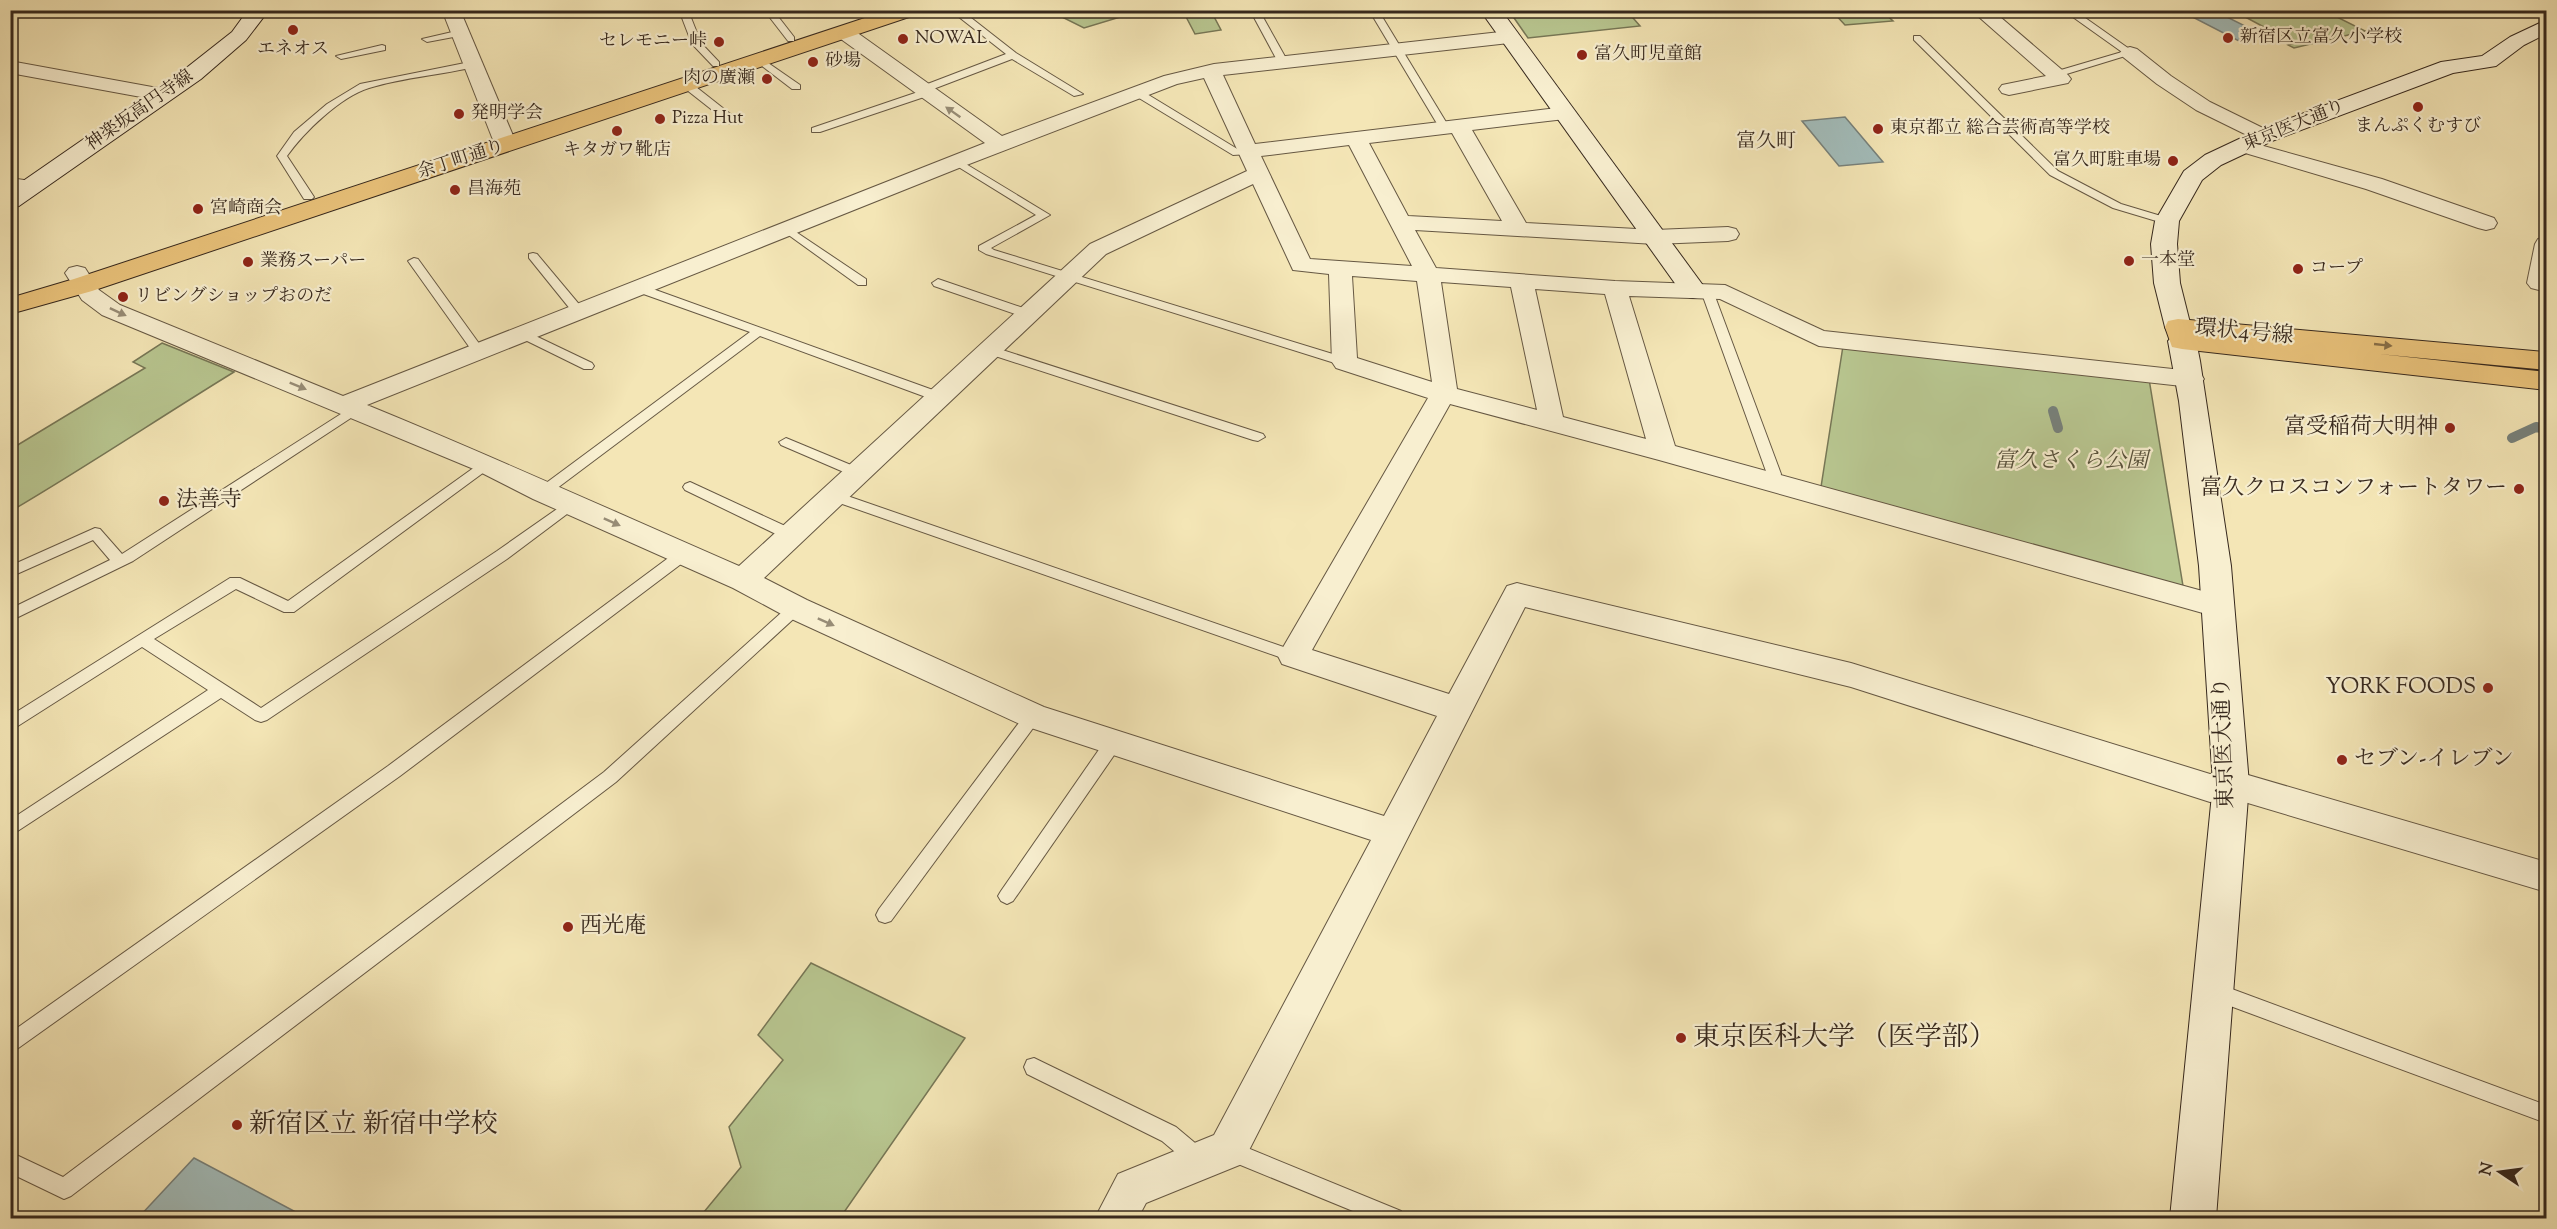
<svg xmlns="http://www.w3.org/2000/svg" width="2557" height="1229" font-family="'Sorts Mill Goudy','Noto Serif JP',serif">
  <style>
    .green { fill: #b8c690; stroke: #777756; stroke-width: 1.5 }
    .water { fill: #a2bcba; stroke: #77817b; stroke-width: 1.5 }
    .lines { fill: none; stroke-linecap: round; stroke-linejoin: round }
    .stream { stroke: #77817b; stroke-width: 10 }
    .lane-casing { stroke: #665843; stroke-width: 2 }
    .street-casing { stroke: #665843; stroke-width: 2 }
    .secondary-casing { stroke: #36281d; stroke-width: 2 }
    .primary-casing { stroke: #36281d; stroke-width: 2 }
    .lane { fill: #f8efd0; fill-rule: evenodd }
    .street { fill: #f8efd0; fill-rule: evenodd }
    .secondary { fill: #f8efd0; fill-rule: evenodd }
    .primary { fill: #eac37b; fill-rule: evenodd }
    .oneway { fill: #978c76 }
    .oneway2 { fill: #876e47 }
    .poi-dot { fill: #8f2418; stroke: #f8efd0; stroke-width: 2 }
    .labels { text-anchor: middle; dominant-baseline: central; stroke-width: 4.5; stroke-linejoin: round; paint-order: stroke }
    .far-poi-label { font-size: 18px; fill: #36281d; stroke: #f8efd0; text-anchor: start }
    .far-street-label { font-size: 18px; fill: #36281d; stroke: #f8efd0 }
    .far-neighbourhood-label { font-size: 20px; fill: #36281d; stroke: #f8efd0 }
    .street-label { font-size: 22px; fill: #36281d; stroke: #f8efd0 }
    .poi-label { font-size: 22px; fill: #36281d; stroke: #f8efd0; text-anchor: end }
    .park-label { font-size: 22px; font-style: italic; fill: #56503a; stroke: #f8efd0 }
    .near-poi-label { font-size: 27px; fill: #36281d; stroke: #f8efd0; text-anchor: start }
  </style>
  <rect width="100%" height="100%" fill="#f4e6b6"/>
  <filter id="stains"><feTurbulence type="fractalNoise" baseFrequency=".00333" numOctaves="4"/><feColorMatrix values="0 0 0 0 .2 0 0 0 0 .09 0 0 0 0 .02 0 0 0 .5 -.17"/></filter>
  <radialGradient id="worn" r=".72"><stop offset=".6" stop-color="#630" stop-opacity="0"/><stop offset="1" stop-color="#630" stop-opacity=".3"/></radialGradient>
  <g class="green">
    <path d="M1559,10L1627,11L1640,26L1528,38L1512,15Z"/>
    <path d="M1050,11H1140L1084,28Z"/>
    <path d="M1183,11H1211L1221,30L1195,34Z"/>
    <path d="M1832,11H1882L1893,21L1845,25Z"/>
    <path d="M2234,11H2325L2365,31L2294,48L2288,45L2294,43Z"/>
    <path d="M162,343L234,372C159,418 86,467 11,511V449L145,368L133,362Z"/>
    <path d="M1843,346L2149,379L2183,586L1821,487Z"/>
    <path d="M811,963L965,1038L840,1218H699L741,1167L729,1127L783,1060L758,1035Z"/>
  </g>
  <g class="water">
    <path d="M2181,11H2215L2263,35L2239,41Z"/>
    <path d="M1845,117L1883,162L1839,166L1802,121Z"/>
    <path d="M194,1158L307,1218H138Z"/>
  </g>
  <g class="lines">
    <g class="stream">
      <path d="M2053,411L2058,428"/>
      <path d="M2512,438L2536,427L2546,429"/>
    </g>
    <defs>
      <g id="lane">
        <path d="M679,10H688L701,43L719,62V66H713L692,44Z"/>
        <path d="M764,10H773L794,37V41H788Z"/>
        <path d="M950,10H961L1016,53L1083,94L1074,96L1012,59L928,91L931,93L930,95L820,132H812V128L918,92L917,88L1006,54Z"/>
        <path d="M1250,10H1259L1288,62L1286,64L1278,62Z"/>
        <path d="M1369,10H1378L1449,127L1448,129L1439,127Z"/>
        <path d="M2063,10H2074L2135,53L2060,76H2054V72L2122,52Z"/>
        <path d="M461,30L464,31V35L427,42L422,39Z"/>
        <path d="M1914,36H1920L2058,171L2121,204L2171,219V223H2163L2113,208L2050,175L1914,40Z"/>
        <path d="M382,45L385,46V50L341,59L336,56Z"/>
        <path d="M761,58L800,85V89H792L758,63L756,61Z"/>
        <path d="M475,61L480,64L478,66C443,75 404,77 369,88C340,97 304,132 287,156L314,197L312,199H304L277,156L294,132L327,104L360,84Z"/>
        <path d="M683,83H691L738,120V124H730L683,87Z"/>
        <path d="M1134,91H1142L1239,150L1249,148L1254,151L1249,154L1233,155L1134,95Z"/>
        <path d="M956,158L1050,215L991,248L994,250L1349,359L1351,362L1345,366L1341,365L986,254L979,250V246L1036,215L952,163V159Z"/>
        <path d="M787,226L866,279V285H858L783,231V227Z"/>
        <path d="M533,253L537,254L583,309V315H575L529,258V254Z"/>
        <path d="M414,258L418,259L483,349L485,352L483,355H475L408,261Z"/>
        <path d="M938,279L1032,311L1034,314L1032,317H1024L934,286L932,283Z"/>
        <path d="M639,284L944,394L945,397L944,400H934L760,336L548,495H538L536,492L538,489L750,332L635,291V285Z"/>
        <path d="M1707,287L1713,291L1781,474L1778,487L1773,489L1766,484L1767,474L1701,291Z"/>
        <path d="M523,330L592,363L594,366L592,369H584L519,337L517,334Z"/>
        <path d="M990,346L1263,434L1265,437L1258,441L1253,440L986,353L984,350Z"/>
        <path d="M355,405L362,409L360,412L133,561L10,621V609L110,560L93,540L10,577V566L95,528L100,529L122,554Z"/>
        <path d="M786,438L863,470L865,473L858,478L853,476L781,445L779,442Z"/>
        <path d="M486,459L493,464L491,467L294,612H284L236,589L154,639L261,708L497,551L567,502L572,500L579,505L507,559L267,720L261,722L255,720L221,698L10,836V820L208,690L142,647L10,731V716L230,578H240L288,601Z"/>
        <path d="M690,482L796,531L798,535L791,540L786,539L685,490L683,487L685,484Z"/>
        <path d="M833,491L1298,652L1301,656L1298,660H1288L828,499L826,496L828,493Z"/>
        <path d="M684,549L691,554L689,558L400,776L10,1054V1033L388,766L679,550Z"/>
        <path d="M796,602L801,604L803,608L801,612L616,782L71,1196L64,1199L10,1173V1152L63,1177L604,772L791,604Z"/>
        <path d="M1033,710L1039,712L1041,716L1039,720L891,921L885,923L879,921L876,915L879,909L1027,712Z"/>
        <path d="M1113,736L1119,738L1121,743L1119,748L1013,901L1007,904L1001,901L998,896L1001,891L1107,738Z"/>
        <path d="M2213,982L2546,1105V1123L2206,997L2204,991L2206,985Z"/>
        <path d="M1034,1058L1176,1127L1207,1153L1210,1160L1207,1167L1200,1170L1193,1167L1162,1141L1027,1074L1024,1067L1027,1060Z"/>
        <path d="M1228,1140L1401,1211L1404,1218H1370L1221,1157L1218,1150L1221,1143Z"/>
      </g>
      <g id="street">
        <path d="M442,10H460L517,145L513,149L506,151L499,149L495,145Z"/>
        <path d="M1971,10H1992L2068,75L2071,79L2068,83L2009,95L2002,93L1999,89L2002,85L2046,76Z"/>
        <path d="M845,27L852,29L1002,136L1164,76L1214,64L1509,31L1516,33L1518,37L1516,41L1509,43L1223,75L1255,144L1565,107L1572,109L1575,113L1572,117L1565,119L1472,130L1526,223L1655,230L1728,227L1736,229L1739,234L1736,239L1728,241L1655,244L1415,230L1436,268L1615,281L1725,285L1824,331L2191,371L2200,373L2204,379L2200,385L2191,387L1819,346L1720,299L1629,296L1675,446L2217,595L2228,598L2232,606L2228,614L2217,617L1659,460L1450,404L1312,650L1449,694L1507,586L1517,583L1851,663L2210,774L2231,770L2546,862V892L2231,798L2210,802L1851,687L1525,607L1242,1164L1146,1203L1138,1218H1095L1118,1174L1214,1135L1371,840L1022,725L785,616L733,588L533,499L476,470L102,315L82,300L65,273L69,268L77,266L85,268L99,290L120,305L343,396L985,143L838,37L836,33L838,29ZM1204,78L1247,171L1090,244L739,566C615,512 492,456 367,405L964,166L1177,84ZM1452,133L1502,221L1408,216L1369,143ZM1349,145L1412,266L1310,259L1261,156ZM1253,184L1293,270L1329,274L1332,362L1336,368L1428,398L1278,656L1282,664L1437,716L1384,816L1044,707L807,600L764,578L1106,254ZM1352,276L1417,281L1432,382L1357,358ZM1441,282L1511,287L1537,410L1457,389ZM1535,289L1605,294L1646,439L1563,417Z"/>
        <path d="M2130,47L2137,49L2171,76L2210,102L2271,132L2274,136L2271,140L2264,142L2257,140L2196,110L2157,84L2123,57L2120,53L2123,49Z"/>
        <path d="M10,61L163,89L170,91L173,95L170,99L163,101L10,73Z"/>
        <path d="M2242,140L2382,179L2494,218L2497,223L2494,228L2486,230L2478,228L2366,189L2235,150L2231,146L2235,142Z"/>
        <path d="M10,178L38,182L41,187L38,192L30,194L10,191Z"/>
        <path d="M2546,237V288L2539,290L2531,288L2527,283L2535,244L2538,239Z"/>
      </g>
      <g id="secondary">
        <path d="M248,10H269L246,40L201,79L19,206L10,208V190L185,69L232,32Z"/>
        <path d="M1480,10H1501L1702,284L1706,290L1702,296L1693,298L1684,296Z"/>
        <path d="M2546,20V34L2524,45L2496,66L2453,73L2272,141L2221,165L2202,180L2179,221L2177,244L2180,283L2191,327L2185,333L2192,335L2196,341L2200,361L2231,566L2249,784L2216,1218H2170L2213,784L2199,566L2179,401L2168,341L2175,334L2168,333L2165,327L2154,283L2151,244L2155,221L2184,171L2205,155L2256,131L2441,62L2482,56L2510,37Z"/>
      </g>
      <g id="primary">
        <path d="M889,10H921L918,14L92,291L10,314V298L74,279Z"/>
        <path d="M2178,319L2546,352V370L2379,354L2546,372V390L2182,349L2172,347L2165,327L2168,321Z"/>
      </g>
    </defs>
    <use href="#lane" class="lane-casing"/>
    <use href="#street" class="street-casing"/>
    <use href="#secondary" class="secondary-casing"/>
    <use href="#primary" class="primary-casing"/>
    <use href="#lane" class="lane"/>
    <use href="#street" class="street"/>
    <use href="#secondary" class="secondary"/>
    <use href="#primary" class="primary"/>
  </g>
  <defs><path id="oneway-solid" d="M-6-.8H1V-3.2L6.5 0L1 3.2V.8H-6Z" transform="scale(1.5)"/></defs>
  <g class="oneway">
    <use href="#oneway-solid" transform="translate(953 112) rotate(-145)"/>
    <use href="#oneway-solid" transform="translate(118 312) rotate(25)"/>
    <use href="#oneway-solid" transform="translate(298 386) rotate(22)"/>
    <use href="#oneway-solid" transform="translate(612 522) rotate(24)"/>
    <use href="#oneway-solid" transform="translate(826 622) rotate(24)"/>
  </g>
  <use class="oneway2" href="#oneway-solid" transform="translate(2383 345) rotate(6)"/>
  <g class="poi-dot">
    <circle cx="293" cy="30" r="6"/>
    <circle cx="2228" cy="38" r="6"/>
    <circle cx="903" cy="39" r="6"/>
    <circle cx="719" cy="42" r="6"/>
    <circle cx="1582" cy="55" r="6"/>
    <circle cx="813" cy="62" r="6"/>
    <circle cx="767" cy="79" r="6"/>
    <circle cx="2418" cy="107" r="6"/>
    <circle cx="459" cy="114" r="6"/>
    <circle cx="660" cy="119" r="6"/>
    <circle cx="1878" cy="129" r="6"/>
    <circle cx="617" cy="131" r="6"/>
    <circle cx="2173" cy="161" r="6"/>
    <circle cx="455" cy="190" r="6"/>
    <circle cx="198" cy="209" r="6"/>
    <circle cx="2129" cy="261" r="6"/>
    <circle cx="248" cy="262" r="6"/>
    <circle cx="2298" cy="269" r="6"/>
    <circle cx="123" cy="297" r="6"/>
    <circle cx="2450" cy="428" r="6"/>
    <circle cx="2519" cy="489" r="6"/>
    <circle cx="164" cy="501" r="6"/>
    <circle cx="2488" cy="688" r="6"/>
    <circle cx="2342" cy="760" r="6"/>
    <circle cx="568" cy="927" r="6"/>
    <circle cx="1681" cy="1038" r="6"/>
    <circle cx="237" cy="1125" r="6"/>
  </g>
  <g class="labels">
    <g class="far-poi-label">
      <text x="2240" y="38">新宿区立富久小学校</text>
      <text x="915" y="39">NOWAL</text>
      <text x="707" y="42" text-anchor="end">セレモニー峠</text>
      <text x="293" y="50" text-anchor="middle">エネオス</text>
      <text x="1594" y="55">富久町児童館</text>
      <text x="825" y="62">砂場</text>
      <text x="755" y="79" text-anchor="end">肉の廣瀬</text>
      <text x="471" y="114">発明学会</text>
      <text x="672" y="119">Pizza Hut</text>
      <text x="2418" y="127" text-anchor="middle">まんぷくむすび</text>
      <text x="1890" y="129">東京都立 総合芸術高等学校</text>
      <text x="617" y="151" text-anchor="middle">キタガワ靴店</text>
      <text x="2161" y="161" text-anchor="end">富久町駐車場</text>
      <text x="467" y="190">昌海苑</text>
      <text x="210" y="209">宮崎商会</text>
      <text x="2141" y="261">一本堂</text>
      <text x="260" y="262">業務スーパー</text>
      <text x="2310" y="269">コープ</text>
      <text x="135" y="297">リビングショップおのだ</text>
    </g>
    <g class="far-street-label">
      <text transform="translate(140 111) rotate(-35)">神楽坂高円寺線</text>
      <text transform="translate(2294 126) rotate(-22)">東京医大通り</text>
      <text transform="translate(461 160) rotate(-18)">余丁町通り</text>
    </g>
    <g class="far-neighbourhood-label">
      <text x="1766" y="142">富久町</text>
    </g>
    <g class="street-label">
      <text transform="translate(2244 333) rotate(5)">環状4号線</text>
      <text transform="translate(2225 743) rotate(-92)">東京医大通り</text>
    </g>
    <g class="poi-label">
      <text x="2438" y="428">富受稲荷大明神</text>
      <text x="2507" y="489">富久クロスコンフォートタワー</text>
      <text x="176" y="501" text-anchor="start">法善寺</text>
      <text x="2476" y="688">YORK FOODS</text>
      <text x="2354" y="760" text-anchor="start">セブン-イレブン</text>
      <text x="580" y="927" text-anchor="start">西光庵</text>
    </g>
    <g class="park-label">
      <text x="2071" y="462">富久さくら公園</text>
    </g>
    <g class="near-poi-label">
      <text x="1693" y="1038">東京医科大学 （医学部）</text>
      <text x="249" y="1125">新宿区立 新宿中学校</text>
    </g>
  </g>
  <rect width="2557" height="1229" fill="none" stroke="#f4e6b6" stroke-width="36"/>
  <rect x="12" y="12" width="2533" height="1205" fill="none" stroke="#36281d" stroke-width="3"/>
  <rect x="18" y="18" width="2521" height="1193" fill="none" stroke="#36281d" stroke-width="1.5"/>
  <g transform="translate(2500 1172) rotate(283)" stroke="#f8efd0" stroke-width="4.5" paint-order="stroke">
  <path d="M0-4.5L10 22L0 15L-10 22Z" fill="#36281d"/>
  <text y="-9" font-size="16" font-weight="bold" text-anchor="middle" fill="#36281d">N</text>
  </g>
  <rect width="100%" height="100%" filter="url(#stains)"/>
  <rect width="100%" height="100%" fill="url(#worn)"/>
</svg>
